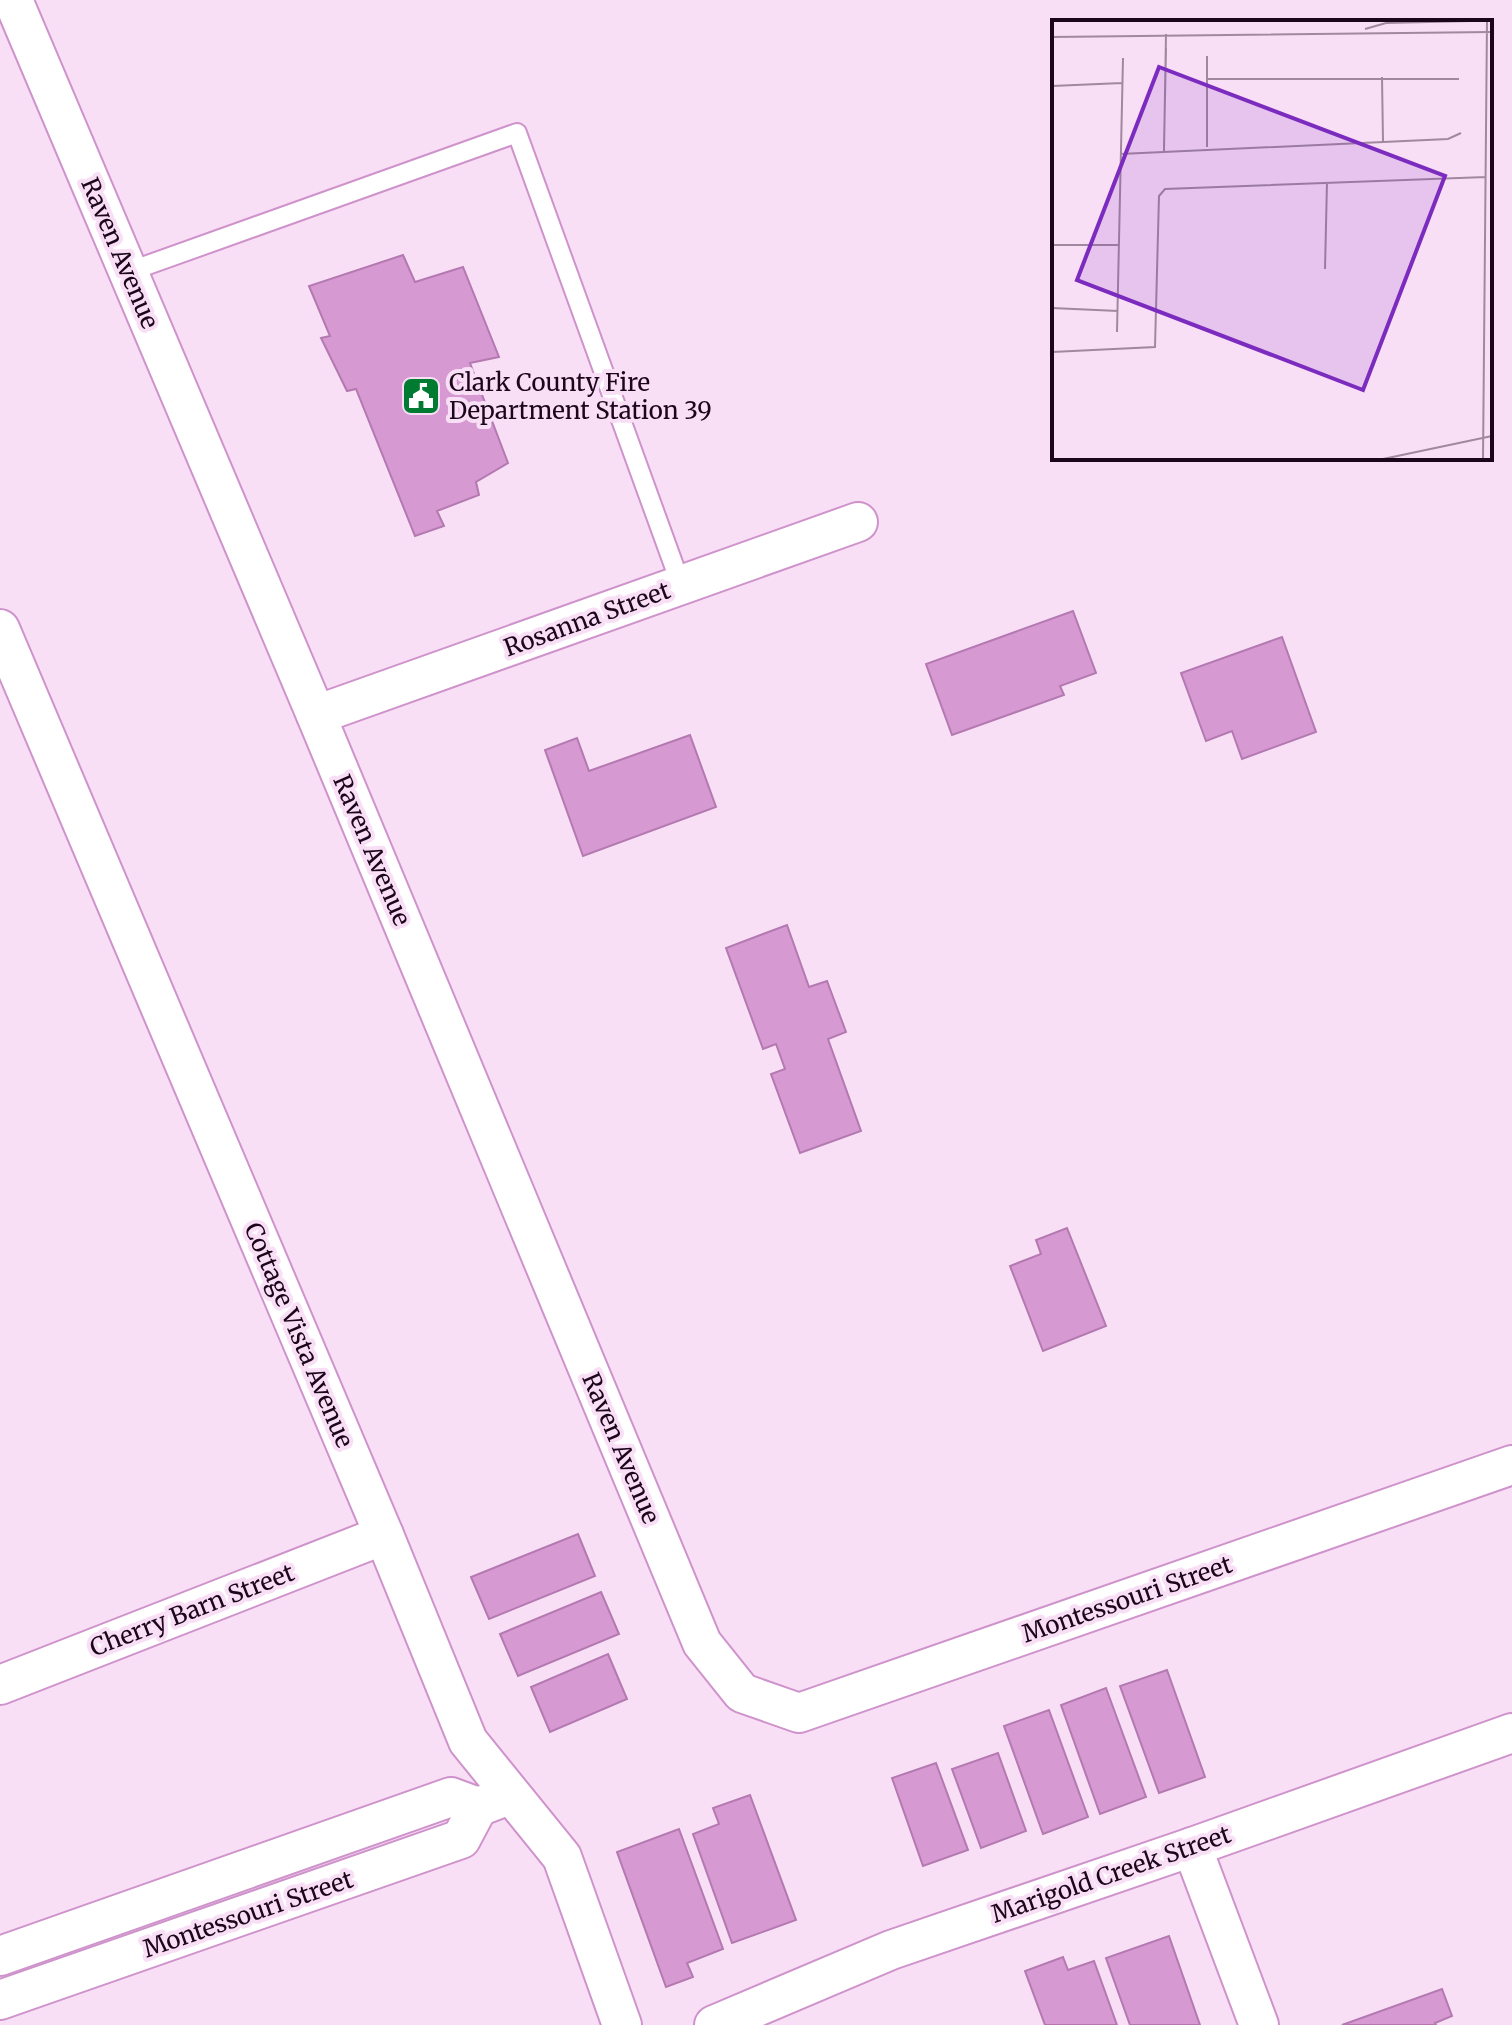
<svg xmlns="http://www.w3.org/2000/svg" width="1512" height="2025" font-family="Merriweather,serif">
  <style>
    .building { fill: #d699d2; stroke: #b379b0; stroke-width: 2 }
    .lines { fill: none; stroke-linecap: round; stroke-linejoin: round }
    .lane-casing { stroke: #cf93cb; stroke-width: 22 }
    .street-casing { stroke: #cf93cb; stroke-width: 42 }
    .lane { stroke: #fff; stroke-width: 18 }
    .street { stroke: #fff; stroke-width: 38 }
    .labels { text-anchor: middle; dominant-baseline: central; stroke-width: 8; stroke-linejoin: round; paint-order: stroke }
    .street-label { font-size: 24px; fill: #1c061b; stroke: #f9dff6 }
    .poi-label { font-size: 24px; fill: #1c061b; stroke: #f9dff6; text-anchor: start }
    .inset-road { fill: none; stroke: #a1889e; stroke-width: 2 }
    .view { fill: #7b2cbf; fill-opacity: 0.15; stroke: #7b2cbf; stroke-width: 4 }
    .inset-edge { fill: none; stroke: #1c061b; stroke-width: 4 }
  </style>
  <rect width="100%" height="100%" fill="#f9dff6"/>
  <g class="building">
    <path d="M403,255L415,282L463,267L499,357L470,363L508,463L476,482L479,495L437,511L444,526L415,536L356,389L347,391L321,338L330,336L309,286Z"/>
    <path d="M1073,611L1096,673L1060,686L1064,695L952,735L926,664Z"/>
    <path d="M1282,637L1316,732L1242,759L1232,731L1206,741L1181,673Z"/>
    <path d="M690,735L716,807L583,856L545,750L577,738L589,771Z"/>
    <path d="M787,925L809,987L827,981L846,1032L828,1039L861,1131L800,1153L771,1074L785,1069L776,1044L763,1049L726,948Z"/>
    <path d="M1067,1228L1106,1326L1043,1351L1010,1266L1041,1254L1036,1240Z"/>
    <path d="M578,1534L595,1576L489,1619L471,1577Z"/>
    <path d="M601,1592L619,1634L518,1676L500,1634Z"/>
    <path d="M608,1654L627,1699L550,1732L531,1687Z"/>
    <path d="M1167,1670L1205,1777L1159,1793L1120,1686Z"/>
    <path d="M1106,1688L1146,1797L1100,1814L1061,1705Z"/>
    <path d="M1049,1710L1088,1817L1043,1834L1004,1726Z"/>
    <path d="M998,1753L1026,1831L981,1848L952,1769Z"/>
    <path d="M936,1763L968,1850L923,1866L892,1778Z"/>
    <path d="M750,1795L796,1920L732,1943L693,1834L719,1824L713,1808Z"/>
    <path d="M679,1829L723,1949L687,1963L693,1977L666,1987L617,1852Z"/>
    <path d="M1169,1936L1200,2025H1130L1106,1958Z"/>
    <path d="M1063,1957L1068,1970L1094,1961L1117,2025H1045L1025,1971Z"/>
    <path d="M1442,1989L1452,2016L1435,2023L1436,2025H1342Z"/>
  </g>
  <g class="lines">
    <defs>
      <path id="lane" d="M128,272L517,133L681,585"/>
      <g id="street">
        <path d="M13,0L316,715L702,1643L742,1693L799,1713L1512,1465"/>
        <path d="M0,629L384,1535L468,1741L562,1857L622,2025"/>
        <path d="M316,715L858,522"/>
        <path d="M0,1685L384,1535"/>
        <path d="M1192,1847L1259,2025"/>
        <path d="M0,1956L451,1797L478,1807"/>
        <path d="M0,2000L461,1839L478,1807L509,1795"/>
        <path d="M714,2025L891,1950L1192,1847L1512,1733"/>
      </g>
    </defs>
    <use href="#lane" class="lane-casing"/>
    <use href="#street" class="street-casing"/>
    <use href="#lane" class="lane"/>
    <use href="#street" class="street"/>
  </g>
  <defs>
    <symbol id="civic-square" viewBox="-11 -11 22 22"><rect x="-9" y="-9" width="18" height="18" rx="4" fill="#027b32" stroke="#f9dff6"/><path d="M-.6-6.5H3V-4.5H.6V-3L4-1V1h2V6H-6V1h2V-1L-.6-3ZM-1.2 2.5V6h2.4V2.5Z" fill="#fff"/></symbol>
  </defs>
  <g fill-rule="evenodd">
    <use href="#civic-square" x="399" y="374" width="44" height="44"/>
  </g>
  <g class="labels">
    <g class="street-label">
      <text transform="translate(120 253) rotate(67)">Raven Avenue</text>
      <text transform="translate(587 619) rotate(-20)">Rosanna Street</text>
      <text transform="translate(372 850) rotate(67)">Raven Avenue</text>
      <text transform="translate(299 1335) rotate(67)">Cottage Vista Avenue</text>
      <text transform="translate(621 1448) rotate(67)">Raven Avenue</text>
      <text transform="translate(1127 1599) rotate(-19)">Montessouri Street</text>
      <text transform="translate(192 1610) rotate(-21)">Cherry Barn Street</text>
      <text transform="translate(1111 1874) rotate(-19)">Marigold Creek Street</text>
      <text transform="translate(248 1914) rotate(-19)">Montessouri Street</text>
    </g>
    <g class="poi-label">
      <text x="449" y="382">Clark County Fire<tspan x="449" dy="28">Department Station 39</tspan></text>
    </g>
  </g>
  <g transform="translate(1052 20)">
    <rect width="440" height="440" fill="#f9dff6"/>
    <path class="inset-road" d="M313,9L334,3L420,1M0,17L440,12M155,36V127M330,57L331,121M155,59H407M0,66L70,63M112,126L114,28M112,131L114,14M68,134L396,119L409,113M0,225H67M273,249L275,162M0,288L66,291M65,312L71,38M0,332L103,327L107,176L113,169L434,157M331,439L440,416M431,439L435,1"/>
    <path class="view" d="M107,47L393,156L311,370L25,260Z"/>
    <rect width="440" height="440" class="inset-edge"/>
  </g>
</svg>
